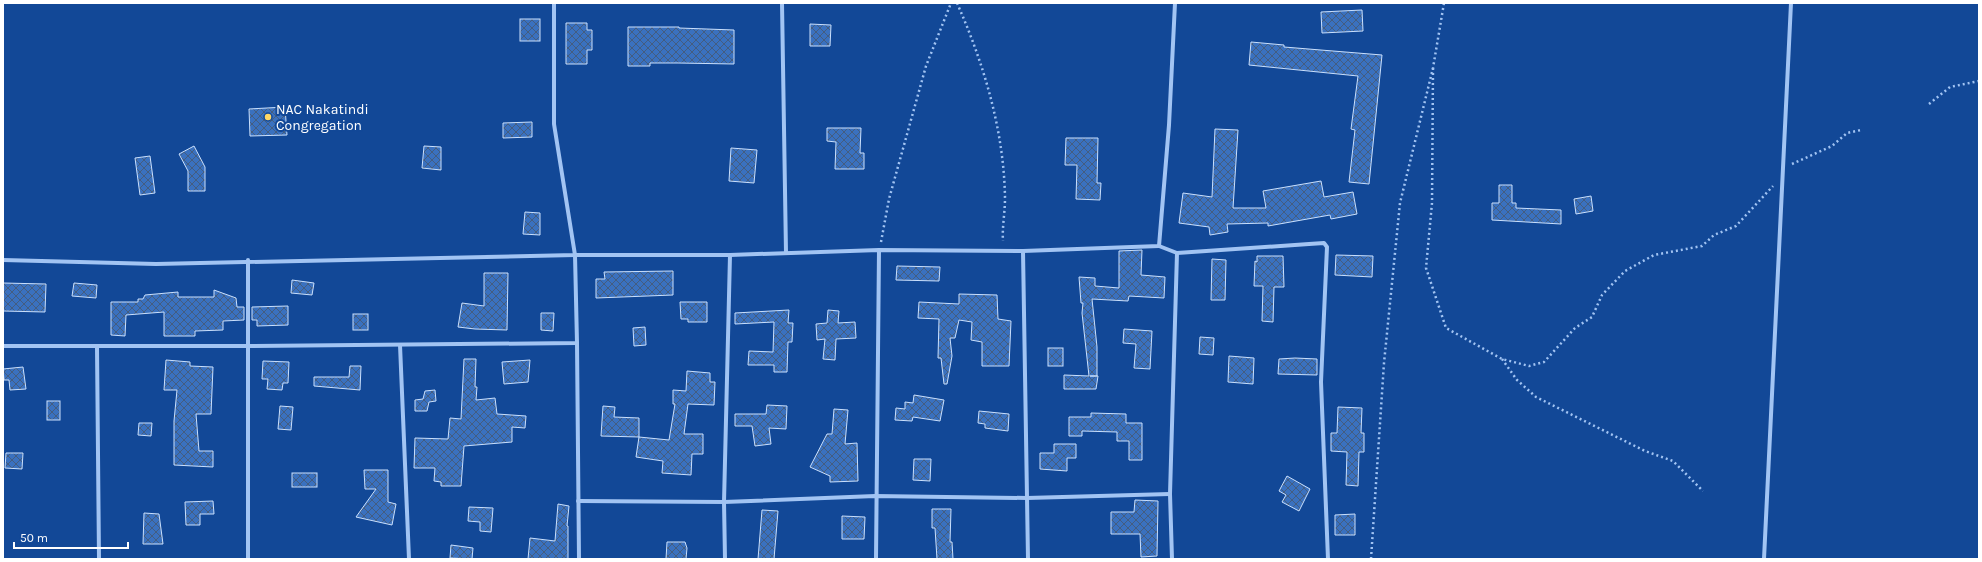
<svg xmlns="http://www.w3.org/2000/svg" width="1982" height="562" font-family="Karla,sans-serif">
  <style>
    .building { fill: url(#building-cross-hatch); stroke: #cae0fd }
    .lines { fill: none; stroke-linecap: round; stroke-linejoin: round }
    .path { stroke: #a2c4f3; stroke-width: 2.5; stroke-dasharray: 2 3; stroke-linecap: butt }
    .street { stroke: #a2c4f3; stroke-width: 4 }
    .poi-dot { fill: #ffd765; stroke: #124897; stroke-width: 1.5 }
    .labels { text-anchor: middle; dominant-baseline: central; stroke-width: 4; stroke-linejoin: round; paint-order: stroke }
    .poi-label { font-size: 14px; fill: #fff; stroke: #124897; text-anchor: start }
  </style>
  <defs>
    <pattern id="building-cross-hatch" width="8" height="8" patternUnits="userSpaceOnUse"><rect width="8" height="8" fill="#3a71bf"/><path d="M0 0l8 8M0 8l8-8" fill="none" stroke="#445d80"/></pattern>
  </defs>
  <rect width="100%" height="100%" fill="#124897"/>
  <g class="building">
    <path d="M1362,10L1363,31L1322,33L1321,12Z"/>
    <rect x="520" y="19" width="20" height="22"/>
    <path d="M566,23H587V30H592V50H587V64H566Z"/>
    <path d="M810,24L831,25L830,46H810Z"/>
    <path d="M628,27H679V28L734,30V64L678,63H650V66H628Z"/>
    <path d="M1251,42L1284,45V47L1382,55L1369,184L1349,182L1355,130L1351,129L1358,76L1249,65Z"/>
    <path d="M285,107L287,135L250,136L249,109Z"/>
    <path d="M532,122V137L503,138V123Z"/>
    <path d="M827,128H861L860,153H864V169H835L836,142L827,141Z"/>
    <path d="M1215,129L1238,130L1233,208H1266L1263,191L1321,181L1324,197L1353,192L1357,214L1331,219L1330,215L1268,226V223L1227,224L1228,232L1210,235L1209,227L1179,223L1183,193L1212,197Z"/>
    <path d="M1066,138H1098L1097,183H1101L1100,200L1076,199L1077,165H1065Z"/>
    <path d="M194,146L205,167V191H188V171L179,154Z"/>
    <path d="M424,146L441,147V170L422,168Z"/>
    <path d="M731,148L757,150L754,183L729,181Z"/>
    <path d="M150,156L155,193L140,195L135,158Z"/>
    <path d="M1499,185H1512V203H1516V208L1561,210V224L1492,220V203H1499Z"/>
    <path d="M1591,196L1593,211L1576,214L1574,199Z"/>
    <path d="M525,212L540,213V235L523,234Z"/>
    <path d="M1142,250L1141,275L1165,277L1164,298L1129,296L1128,301L1092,299L1097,347V376H1090H1098L1096,389H1064V375L1089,376L1082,313L1083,303H1081L1079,277L1095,278V286L1119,288V251Z"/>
    <path d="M1336,255L1373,256L1372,277L1335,275Z"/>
    <path d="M1257,256H1283L1284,287H1274L1273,322L1262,321L1263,286H1254L1255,261L1257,262Z"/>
    <path d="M1212,259L1226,260L1225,300H1211Z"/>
    <path d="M897,266L940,267L939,281L896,280Z"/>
    <path d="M673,271V295L596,298V279H605L604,272Z"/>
    <path d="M484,273H508L507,330L475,329L458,327L462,303L484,306Z"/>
    <path d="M292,280L314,283L312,295L291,293Z"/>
    <path d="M3,283L46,284L45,312L3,311Z"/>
    <path d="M74,283L97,285L96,298L72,296Z"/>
    <path d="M214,290L236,298L237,307H244V320L223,321V330L195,331V336H164V312L126,315L125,336L111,335V302H138V299H143L145,295L178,292V297H214Z"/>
    <path d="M959,294L997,295L998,319L1011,321L1009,366H982V342L971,340L972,322L959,320L955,338H950L952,356L947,384H944L941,358H938L939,319L918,318L919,302L959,304Z"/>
    <path d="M680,302H707V322H688V319H681Z"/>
    <path d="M288,306V325L257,326V320H252V307Z"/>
    <path d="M789,310L788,323H793L792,342H788L787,372H774V365H748L749,351L773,352L774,322L735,324V313Z"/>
    <path d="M828,310L839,311L838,323L855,322L856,338L836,339L835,360L823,359L825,339L817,340L816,324L827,323Z"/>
    <path d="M541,313H554L553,331L541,330Z"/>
    <rect x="353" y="314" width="15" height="16"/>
    <path d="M645,327L646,345L634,346L633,328Z"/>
    <path d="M1124,329L1152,331L1150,369L1134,368L1136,344L1123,343Z"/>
    <path d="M1200,337L1214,338L1213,355L1199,354Z"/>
    <rect x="1048" y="348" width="15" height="18"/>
    <path d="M1229,356L1254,358L1253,384L1228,382Z"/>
    <path d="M1295,358L1317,359V375L1278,374L1279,359Z"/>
    <path d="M464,359H476L475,387H477L476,400L495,398L497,414L526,416L525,428L512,427V442L464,446L461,486H441V482L434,481L435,468H414L415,438L448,439L450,418L461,419Z"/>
    <path d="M166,360L190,362V366L213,367L211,414H196L199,451H213V467L174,465V421L177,390H164Z"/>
    <path d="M530,360L528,382L504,384L502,362Z"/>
    <path d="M263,361L289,362L288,383H283L282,390L267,389L268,379H262Z"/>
    <path d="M350,366H361L360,390L314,386V377H349Z"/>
    <path d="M23,367L26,389L10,390L9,380H4L3,369Z"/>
    <path d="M687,371L710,373V382H715L714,405L688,404L684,434H703V454H692L691,475L662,473L663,461L636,457L639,437L669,440L675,404H673V390L686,391Z"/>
    <path d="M435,390L436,401L429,402L427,411H415V400L423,399L425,391Z"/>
    <path d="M914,395L944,400L940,421L913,417L912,421L895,420L896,408L905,409V402L913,403Z"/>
    <rect x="47" y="401" width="13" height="19"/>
    <path d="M767,405L787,406L786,429L769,428L771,444L755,446L752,426H735V414H766Z"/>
    <path d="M280,406L293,407L291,430L278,429Z"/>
    <path d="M603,406L615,407L614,417L639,418V437L601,436Z"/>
    <path d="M1338,407L1362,408L1361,433H1364V452H1359L1358,486L1346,485L1347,452L1331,451V433H1337Z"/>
    <path d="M834,409L848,410L845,444L857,443L858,481L830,482V476L810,467L827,434H832Z"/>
    <path d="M979,411L1009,414L1008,431L985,428V424L978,423Z"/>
    <path d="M1091,413L1126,414V423H1142V460H1129V441H1117V432L1082,431V436H1069V417H1091Z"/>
    <path d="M139,423H152L151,436L138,435Z"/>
    <path d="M1054,444H1076V458H1067V471L1040,469V453H1054Z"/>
    <path d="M6,453H23L22,469L5,468Z"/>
    <path d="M914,459H931L930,481L913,480Z"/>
    <path d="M364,470H388V502L396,504L392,525L356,517L376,489H365Z"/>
    <rect x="292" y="473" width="25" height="14"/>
    <path d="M1287,476L1310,489L1299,511L1282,502L1286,495L1279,491Z"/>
    <path d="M1135,500L1158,501L1157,556L1141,557L1140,534H1111V512H1134Z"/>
    <path d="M213,501L214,514H200V525H186L185,502Z"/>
    <path d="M558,504L569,506L567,526H568V559H528L530,538L555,541Z"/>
    <path d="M469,507L493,508L491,532L480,531V522L468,521Z"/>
    <path d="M932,509H951L950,542H952L953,559H937L935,528H932Z"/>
    <path d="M762,510L778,511L774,559H758Z"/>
    <path d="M144,513L159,514L163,544H143Z"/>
    <path d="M1355,514V535H1335V515Z"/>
    <path d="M842,516L865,517L864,539H842Z"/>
    <path d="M667,542H685L687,548L686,559H666Z"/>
    <path d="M451,545L473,548L472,559L450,558Z"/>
  </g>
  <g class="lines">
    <g class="path">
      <path d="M957,3C984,64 1004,131 1005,198C1005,213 1002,227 1003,241"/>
      <path d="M1433,68L1432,203L1426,268L1446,328L1502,359L1529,366L1544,362L1575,328L1592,317L1602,295L1625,271L1654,255L1702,246L1714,235L1736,226L1773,186"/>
      <path d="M1929,104L1950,87L1979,81"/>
      <path d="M1792,164L1832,146L1847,133L1861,130"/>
      <path d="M881,242L889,199L926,66L951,3"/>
      <path d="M1502,359L1517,380L1536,397L1645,451L1673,461L1703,491"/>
      <path d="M1371,559L1384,363L1400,203L1433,68L1444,3"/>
    </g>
    <g class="street">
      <path d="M782,3L786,253"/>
      <path d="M1159,246L1177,253L1170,494L1172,559"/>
      <path d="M1023,251L1028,559"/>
      <path d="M1177,253L1309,244L1324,243L1327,247L1321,382L1328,559"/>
      <path d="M3,260L156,264L575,255L554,124V3"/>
      <path d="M248,260V559"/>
      <path d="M577,343L579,559"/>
      <path d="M400,345L409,559"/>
      <path d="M3,346H248L577,343L575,255H730L879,250L1023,251L1159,246L1169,125L1175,3"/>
      <path d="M97,347L99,559"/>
      <path d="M578,501L724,502L875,496L1027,498L1170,494"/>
      <path d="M725,559L724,502L730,255"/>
      <path d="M876,559L879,250"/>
      <path d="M1764,559L1791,3"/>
    </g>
  </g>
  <circle class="poi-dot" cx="268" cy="117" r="4"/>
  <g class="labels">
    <g class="poi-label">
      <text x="276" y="109">NAC Nakatindi<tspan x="276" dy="16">Congregation</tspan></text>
    </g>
  </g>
  <rect width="1982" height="562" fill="none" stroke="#ffffff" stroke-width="8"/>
  <path d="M14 542v6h114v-6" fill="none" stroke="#ffffff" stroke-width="2"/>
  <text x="20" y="542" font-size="12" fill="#ffffff" stroke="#124897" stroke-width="3" paint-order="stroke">50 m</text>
</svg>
